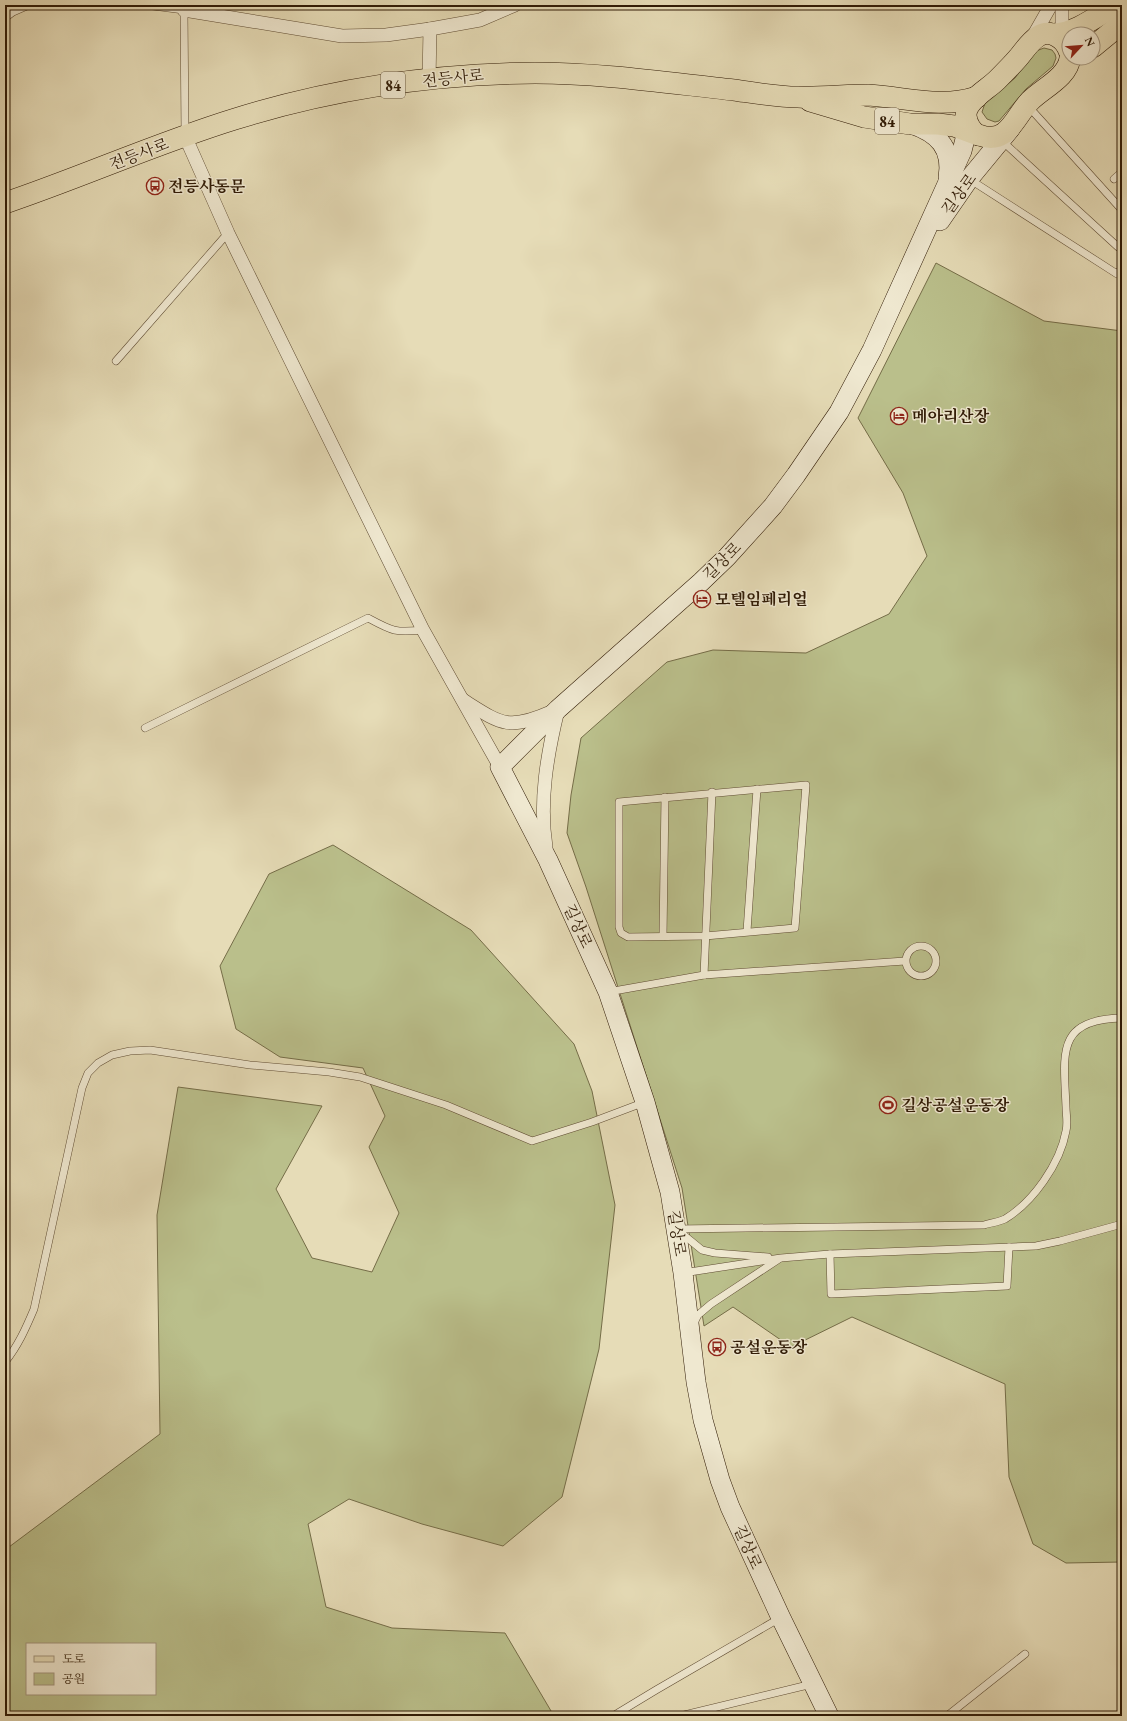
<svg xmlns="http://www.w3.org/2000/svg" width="1127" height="1721" font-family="'EB Garamond','Noto Serif KR',serif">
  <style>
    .green { fill: #babf8b; stroke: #756d48; fill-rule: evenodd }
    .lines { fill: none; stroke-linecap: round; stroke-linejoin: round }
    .lane-casing { stroke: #5e4b32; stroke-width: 8 }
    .street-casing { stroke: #5e4b32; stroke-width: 14 }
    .secondary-casing { stroke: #301b06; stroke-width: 20 }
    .primary-casing { stroke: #301b06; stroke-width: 22 }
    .lane { stroke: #efe8d0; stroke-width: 7 }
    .street { stroke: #efe8d0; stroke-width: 13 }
    .secondary { stroke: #efe8d0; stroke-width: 19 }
    .primary { stroke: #e6dcb7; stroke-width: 21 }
    .labels { text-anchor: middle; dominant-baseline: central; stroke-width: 3; stroke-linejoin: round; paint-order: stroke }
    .shield { fill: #efe8d0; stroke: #695843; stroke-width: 1 }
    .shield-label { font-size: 15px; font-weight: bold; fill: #301b06 }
    .street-label { font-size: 16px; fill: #301b06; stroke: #efe8d0 }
    .poi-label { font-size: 16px; font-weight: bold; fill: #301b06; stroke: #efe8d0; text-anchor: start }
  </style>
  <rect width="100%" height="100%" fill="#e6dcb7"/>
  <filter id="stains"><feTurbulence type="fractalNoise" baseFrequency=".005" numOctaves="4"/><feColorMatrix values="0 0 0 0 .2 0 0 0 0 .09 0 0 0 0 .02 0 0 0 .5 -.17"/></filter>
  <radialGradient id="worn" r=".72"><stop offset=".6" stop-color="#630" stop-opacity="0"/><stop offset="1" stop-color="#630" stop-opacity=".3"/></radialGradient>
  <g class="green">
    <path d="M1044,48L1052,50L1055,54L1056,58L1053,66L1026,89L999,121L995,122L987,119L982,112L985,103L1015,78L1036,51Z"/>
    <path d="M936,263L1044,321L1122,331V1562L1066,1563L1033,1544L1009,1477L1005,1384L852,1317L791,1347L733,1307L704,1326L682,1188L586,887L567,833L571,795L581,738L667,662L713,650L806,653L889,614L927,556L903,493L858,418Z"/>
    <path d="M333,845L471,930L574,1044L592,1091L615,1205L599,1349L562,1497L503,1546L422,1524L349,1499L308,1524L326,1607L392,1628L505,1633L554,1716H5V1550L160,1434L157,1215L178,1087L322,1106L276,1189L312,1258L372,1272L399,1213L369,1147L385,1116L363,1068L280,1057L236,1029L220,966L269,874ZM27,1644H155V1694H27Z"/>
  </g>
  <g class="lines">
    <defs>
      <g id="lane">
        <path d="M145,5L184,10L185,134"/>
        <path d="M5,18L13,12L29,5"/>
        <path d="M1028,106L1122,210"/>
        <path d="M1001,140L1118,247"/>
        <path d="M969,179L1117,274L1122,268"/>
        <path d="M1114,179L1122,172"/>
        <path d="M116,361L228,233"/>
        <path d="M145,728L368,618C392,631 395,633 423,630"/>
        <path d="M806,785L795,928L705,936L628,937L621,933L619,927V802Z"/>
        <path d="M747,931L757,789"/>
        <path d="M663,936L665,797"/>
        <circle cx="921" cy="961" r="15"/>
        <path d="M704,975L712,792"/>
        <path d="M608,992L704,975L905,961"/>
        <path d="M677,1229L984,1225C990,1223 999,1222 1005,1219C1033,1202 1060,1164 1066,1131C1068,1123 1066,1114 1066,1107C1064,1055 1055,1019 1122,1018"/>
        <path d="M680,1232L702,1250L715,1253L768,1257"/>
        <path d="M830,1254L831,1294L1007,1286L1009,1247"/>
        <path d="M683,1273L781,1258L830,1254L1036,1246L1060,1241L1122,1224"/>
        <path d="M694,1323L698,1315L711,1304L779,1259"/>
        <path d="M5,1362C18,1346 26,1328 34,1309L82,1088L88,1073L98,1063L112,1055L130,1051L150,1050L250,1065L329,1072L360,1077L446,1105L532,1141L592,1122L645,1102"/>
        <path d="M613,1716L656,1690L780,1618"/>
        <path d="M680,1716L812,1684"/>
        <path d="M947,1716L1025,1654"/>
      </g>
      <g id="street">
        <path d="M182,5L184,10L342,36L386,35L430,29"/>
        <path d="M1062,5V23L1066,39"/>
        <path d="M1031,40L1051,5"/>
        <path d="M429,80L430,29L480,20L515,5"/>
        <path d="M185,136L228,233L423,630L500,767"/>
        <path d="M463,700C501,724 508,731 551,712"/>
        <path d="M546,847C539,802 547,755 558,710"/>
      </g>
      <g id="secondary">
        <path d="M911,124C938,133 953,148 948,178"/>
        <path d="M940,221L969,179L1011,128"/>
        <path d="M829,1716L781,1618L730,1507L720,1480L703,1420L696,1382L683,1273L670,1192L645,1102L608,992L548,860L500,767L558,709L701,582L727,557L773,506L796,475L839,412L872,350L962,151L967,131V121"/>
      </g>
      <g id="primary">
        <path d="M1054,34C1076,33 1097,16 1116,5"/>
        <path d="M1093,47L1122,23"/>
        <path d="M1069,51C1067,45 1063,40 1058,37C1040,25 1028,46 1018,58C1011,66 1004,73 997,80C987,90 965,101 966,116C967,124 972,133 979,135C1008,146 1015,116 1030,101C1043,88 1068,77 1070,58"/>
        <path d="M810,101L864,117L910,124H938L954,126L978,135"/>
        <path d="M5,203C82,177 157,143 235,119C331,89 434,74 535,73C601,73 668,83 734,90C755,93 777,97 798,97C822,98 845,95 868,95C905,97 941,109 977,97"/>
      </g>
    </defs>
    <use href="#lane" class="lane-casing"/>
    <use href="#street" class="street-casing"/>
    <use href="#secondary" class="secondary-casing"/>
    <use href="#primary" class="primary-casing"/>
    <use href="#lane" class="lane"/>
    <use href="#street" class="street"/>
    <use href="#secondary" class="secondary"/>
    <use href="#primary" class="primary"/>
  </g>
  <defs>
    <symbol id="bus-ring" viewBox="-11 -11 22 22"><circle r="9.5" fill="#efe8d0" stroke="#8f2418" stroke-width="1.5"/><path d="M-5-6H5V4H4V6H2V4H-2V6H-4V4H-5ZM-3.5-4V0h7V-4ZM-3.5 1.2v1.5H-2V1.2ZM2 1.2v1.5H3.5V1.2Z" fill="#8f2418"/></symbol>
    <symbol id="hotel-ring" viewBox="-11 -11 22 22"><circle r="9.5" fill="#efe8d0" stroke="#8f2418" stroke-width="1.5"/><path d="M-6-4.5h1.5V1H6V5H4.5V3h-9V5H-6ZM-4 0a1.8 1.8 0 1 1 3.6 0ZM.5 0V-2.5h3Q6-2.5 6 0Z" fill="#8f2418"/></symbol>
    <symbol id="stadium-ring" viewBox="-11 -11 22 22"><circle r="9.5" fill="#efe8d0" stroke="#8f2418" stroke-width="1.5"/><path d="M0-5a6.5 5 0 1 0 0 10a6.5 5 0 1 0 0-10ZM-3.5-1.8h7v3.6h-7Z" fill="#8f2418"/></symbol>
  </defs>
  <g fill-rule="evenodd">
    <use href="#bus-ring" x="145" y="176" width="20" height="20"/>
    <use href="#hotel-ring" x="889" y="406" width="20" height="20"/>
    <use href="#hotel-ring" x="692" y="589" width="20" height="20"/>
    <use href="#stadium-ring" x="878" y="1095" width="20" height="20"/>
    <use href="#bus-ring" x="707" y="1337" width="20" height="20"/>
  </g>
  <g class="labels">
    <g class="shield">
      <rect x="381" y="72" width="24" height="26" rx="3"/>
      <rect x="875" y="108" width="24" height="26" rx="3"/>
    </g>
    <g class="shield-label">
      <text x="393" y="85">84</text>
      <text x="887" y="121">84</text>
    </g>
    <g class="street-label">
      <text transform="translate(453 78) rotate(-6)">전등사로</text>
      <text transform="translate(139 154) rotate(-21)">전등사로</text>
      <text transform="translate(959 194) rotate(-54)">길상로</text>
      <text transform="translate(722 561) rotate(-45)">길상로</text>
      <text transform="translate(578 926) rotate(65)">길상로</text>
      <text transform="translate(677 1233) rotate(81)">길상로</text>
      <text transform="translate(748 1547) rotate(66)">길상로</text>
    </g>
    <g class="poi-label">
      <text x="168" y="186">전등사동문</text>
      <text x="912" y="416">메아리산장</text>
      <text x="715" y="599">모텔임페리얼</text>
      <text x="901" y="1105">길상공설운동장</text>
      <text x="730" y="1347">공설운동장</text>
    </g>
  </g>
  <rect width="1127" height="1721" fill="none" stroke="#e6dcb7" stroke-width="20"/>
  <rect x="6" y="6" width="1115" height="1709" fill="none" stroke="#301b06" stroke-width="2"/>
  <rect x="10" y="10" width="1107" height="1701" fill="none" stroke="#301b06"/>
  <rect x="26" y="1643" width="130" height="52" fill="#efe8d0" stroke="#a3967f"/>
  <rect x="34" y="1656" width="20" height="6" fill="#e6dcb7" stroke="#a3967f"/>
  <text x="62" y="1663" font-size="12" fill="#301b06">도로</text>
  <rect x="34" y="1673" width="20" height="12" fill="#babf8b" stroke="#a3967f"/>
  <text x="62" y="1683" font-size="12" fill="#301b06">공원</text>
  <g transform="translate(1081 46) rotate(64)"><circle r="19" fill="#efe8d0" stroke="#a3967f"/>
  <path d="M0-3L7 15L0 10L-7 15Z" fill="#8f2418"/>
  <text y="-6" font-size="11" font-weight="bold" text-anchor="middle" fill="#301b06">N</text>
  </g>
  <rect width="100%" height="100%" filter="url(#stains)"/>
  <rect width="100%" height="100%" fill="url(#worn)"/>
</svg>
